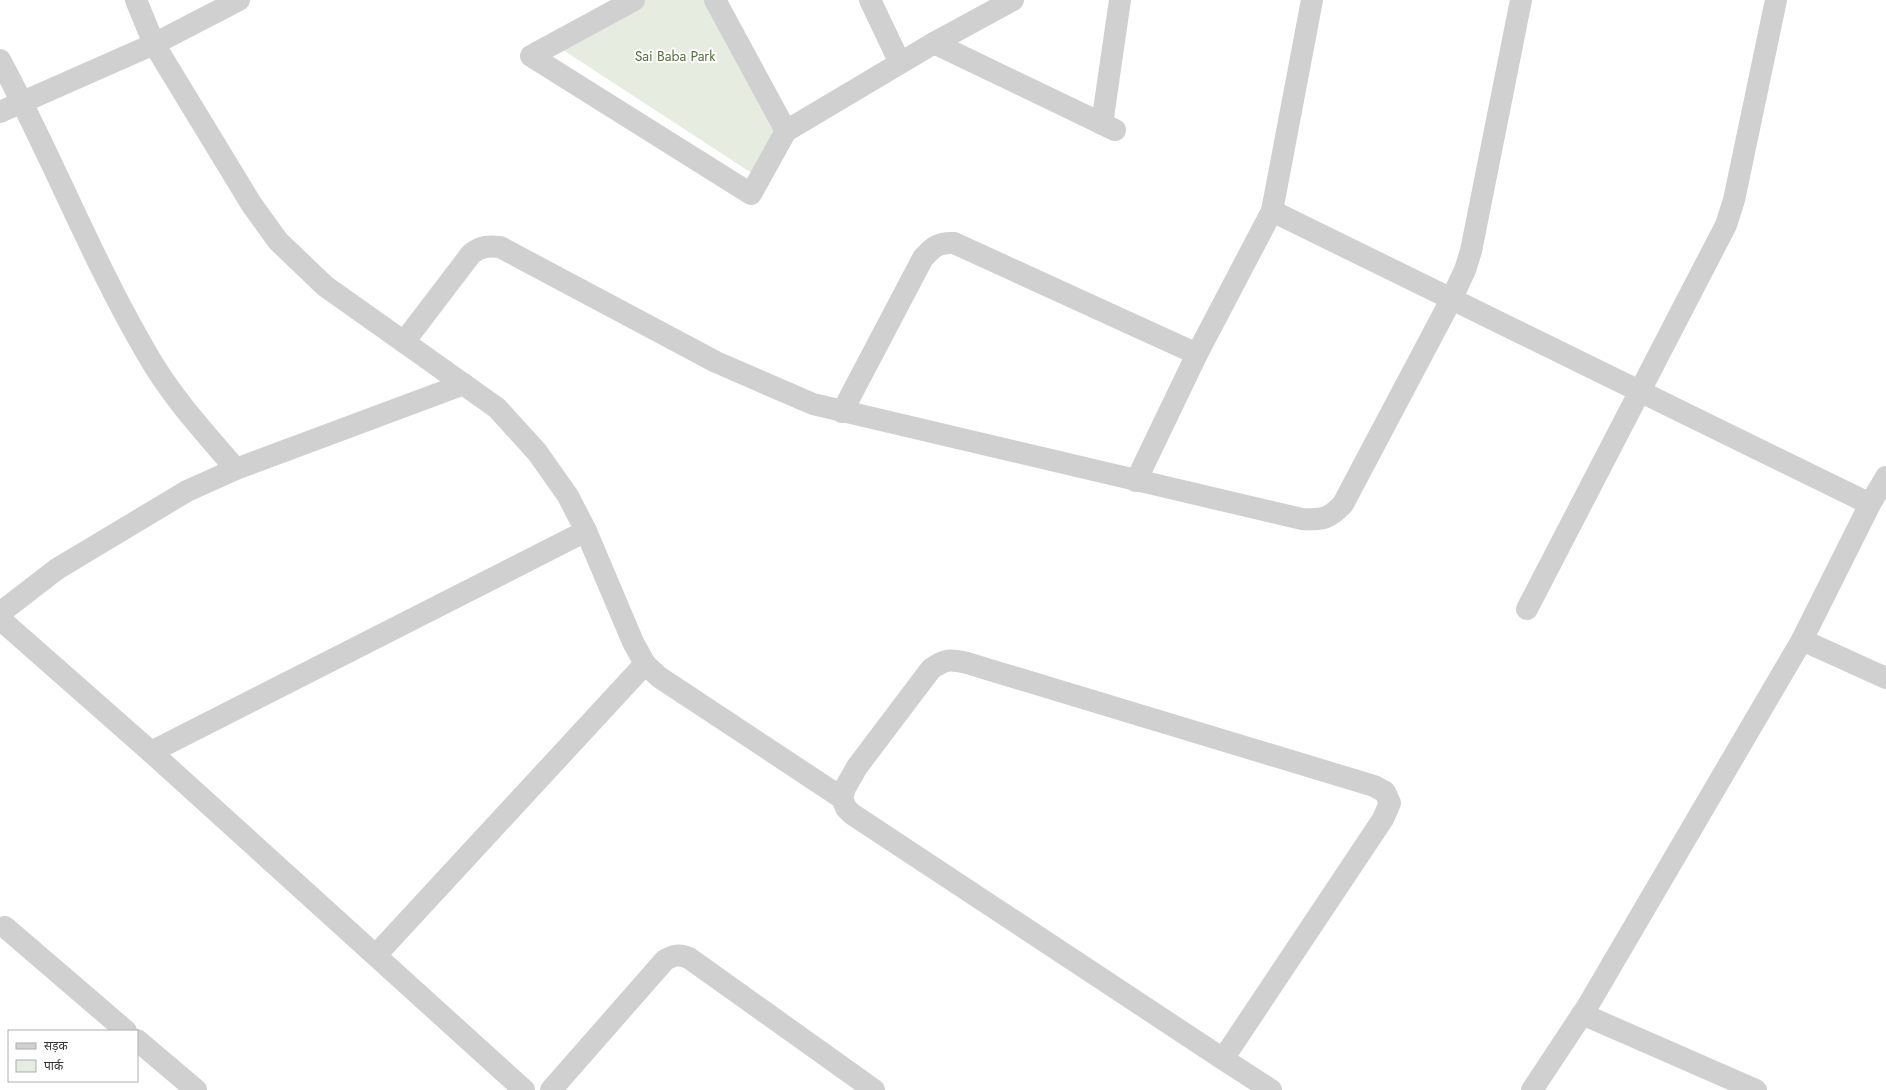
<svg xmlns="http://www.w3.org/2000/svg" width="1886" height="1090" font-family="Jost,'Noto Sans Devanagari',sans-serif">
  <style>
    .green { fill: #e6ecdf }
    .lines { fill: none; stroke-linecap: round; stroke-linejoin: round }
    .minor { stroke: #d0d0d0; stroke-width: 22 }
    .labels { text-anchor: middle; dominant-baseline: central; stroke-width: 4; stroke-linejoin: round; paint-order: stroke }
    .park-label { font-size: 14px; fill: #56703f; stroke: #fff }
  </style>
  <rect width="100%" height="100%" fill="#fff"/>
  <path class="green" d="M641,0H708L779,133L753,174L554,44Z"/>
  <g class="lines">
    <g class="minor">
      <path d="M136,0L154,44L252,205L278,241L325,286L497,408L537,452L568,496L586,531L633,642L645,664L659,677L842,798"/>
      <path d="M634,0L531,56L751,194L786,131L934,43L1013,0"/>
      <path d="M715,0L786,131"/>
      <path d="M870,0L900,63"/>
      <path d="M934,43L1115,130"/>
      <path d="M0,60C52,156 91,258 146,352C170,395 204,432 236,469"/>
      <path d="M0,112L154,44L239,0"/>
      <path d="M1102,124L1120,0"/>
      <path d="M1272,211L1870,504"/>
      <path d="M404,342L471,254C481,246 488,246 500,247L716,362L813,404L1302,519C1323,520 1329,519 1343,504L1451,300L1465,270L1471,251L1521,0"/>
      <path d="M842,412L923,258C933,247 939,242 954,243L1197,354"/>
      <path d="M1136,481L1197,354L1272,211L1312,0"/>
      <path d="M1527,609L1726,225L1734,200L1776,0"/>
      <path d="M0,613L57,569L187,491L236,469L464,384"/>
      <path d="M0,619L151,752L524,1090"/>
      <path d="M1802,640L1886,678"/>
      <path d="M151,752L586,531"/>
      <path d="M5,927L126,1031"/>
      <path d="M376,955L645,664"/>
      <path d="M1582,1014L1756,1090"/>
      <path d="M137,1040L196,1090"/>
      <path d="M1223,1059L1383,819L1390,803L1385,792L1374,786L967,663C950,659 945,659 931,669L857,767L845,788L842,798L846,808L852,814L1223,1059L1271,1090"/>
      <path d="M551,1090L665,960C674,955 679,954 689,958L874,1090"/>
      <path d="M1532,1090L1587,1007L1802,640L1870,504L1886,477"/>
    </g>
  </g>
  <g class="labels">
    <g class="park-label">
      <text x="675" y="56">Sai Baba Park</text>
    </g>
  </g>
  <rect x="8" y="1030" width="130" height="52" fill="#ffffff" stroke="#adadad"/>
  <rect x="16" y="1043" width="20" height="6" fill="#d0d0d0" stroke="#adadad"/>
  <text x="44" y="1050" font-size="12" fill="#333333">सड़क</text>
  <rect x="16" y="1060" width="20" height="12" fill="#e6ecdf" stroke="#adadad"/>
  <text x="44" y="1070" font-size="12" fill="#333333">पार्क</text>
</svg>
